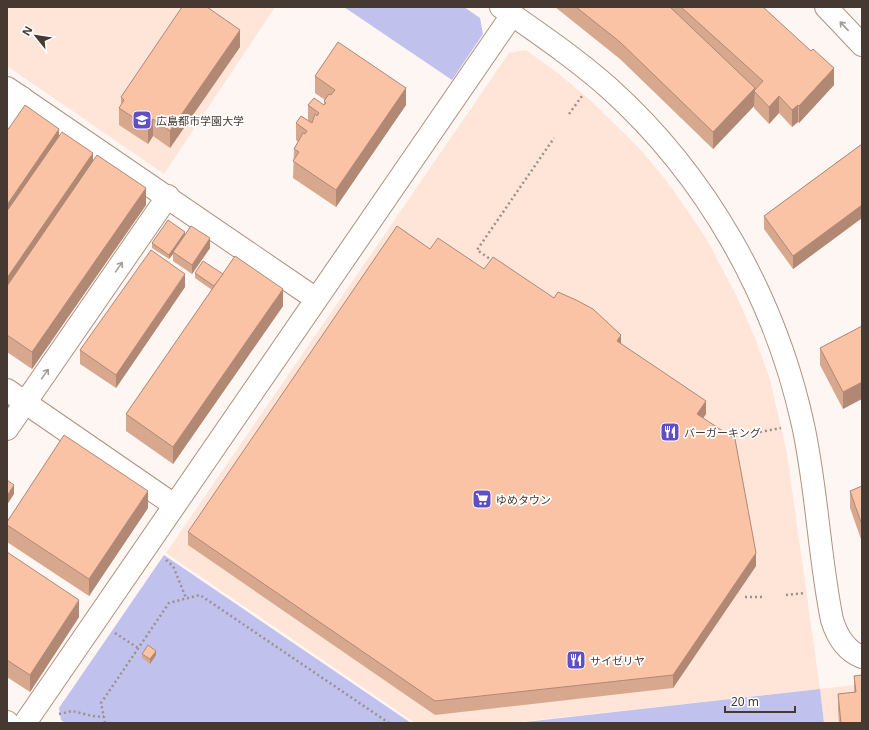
<svg xmlns="http://www.w3.org/2000/svg" width="869" height="730" font-family="'Noto Sans','Noto Sans JP',sans-serif">
  <style>
    .built { fill: #fee5d7 }
    .green { fill: #c0c1ed }
    .lines { fill: none; stroke-linecap: round; stroke-linejoin: round }
    .minor-casing { stroke: #b09180; stroke-width: 24 }
    .path { stroke: #9b918b; stroke-width: 2.5; stroke-dasharray: 2 3; stroke-linecap: butt }
    .minor { stroke: #fff; stroke-width: 22 }
    .wall { fill: #d8a88e }
    .shaded-wall { fill: #b08874 }
    .building { fill: #fbc3a5; stroke: #b08874 }
    .oneway { stroke: #a29c98 }
    .labels { text-anchor: middle; dominant-baseline: central; stroke-width: 3.5; stroke-linejoin: round; paint-order: stroke }
    .poi-label { font-size: 11px; fill: #463932; stroke: #fff; text-anchor: start }
  </style>
  <rect width="100%" height="100%" fill="#fdf6f2"/>
  <g class="built">
    <path d="M7,7H275L164,174L7,66Z"/>
    <path d="M526,50L559,74L590,100L640,149L665,179L687,210L706,238L737,297L755,338L769,377L779,418L787,454L820,689L862,684V723H824L820,689L510,723H415L166,553L509,53Z"/>
  </g>
  <g class="green">
    <path d="M344,7H464L480,18L483,34L452,80Z"/>
    <path d="M164,555L411,723H65L61,720L59,708Z"/>
    <path d="M820,689L824,723H516Z"/>
  </g>
  <g class="lines">
    <defs>
      <g id="minor">
        <path d="M501,7C538,33 575,58 609,88C707,176 775,297 803,425C817,489 819,556 832,620C837,636 846,651 862,657"/>
        <path d="M826,7L862,45"/>
        <path d="M7,88L316,299"/>
        <path d="M7,117L21,97"/>
        <path d="M7,390L174,505"/>
        <path d="M7,429L168,196"/>
        <path d="M7,722L8,723"/>
        <path d="M25,723L512,15"/>
      </g>
    </defs>
    <use href="#minor" class="minor-casing"/>
    <g class="path">
      <path d="M569,114L582,96"/>
      <path d="M493,261L477,250L554,138"/>
      <path d="M760,432L781,428"/>
      <path d="M730,437L737,436"/>
      <path d="M166,560L173,566L186,598"/>
      <path d="M786,595L805,593"/>
      <path d="M745,597H764"/>
      <path d="M115,633L138,648"/>
      <path d="M59,714L72,711L97,717L104,716"/>
      <path d="M105,723L101,703L169,603L200,595L389,723"/>
    </g>
    <use href="#minor" class="minor"/>
  </g>
  <g class="wall">
    <path d="M555,7H763L834,85L799,123L798,122L792,127L779,113L769,124L754,108V106L713,149L620,59Z"/>
    <path d="M240,47L170,148L153,136L148,144L119,125V108L121,106V97Z"/>
    <path d="M315,76L406,105L336,207L293,178L294,149L298,142L296,140V123L308,121V105H324V101L325,100L315,93Z"/>
    <path d="M7,131L59,135L93,161L146,205L32,369L7,352Z"/>
    <path d="M862,144V218L793,269L764,229V216Z"/>
    <path d="M185,235L210,248L192,274L173,261V254L169,259L152,248V243Z"/>
    <path d="M430,249L484,269L554,298L621,344L706,414L703,418L756,566L673,688L435,715L188,545V532Z"/>
    <path d="M195,273L223,274L283,306L173,464L126,431V414L212,290L195,278Z"/>
    <path d="M185,287L116,388L80,364V350Z"/>
    <path d="M862,326L843,409L820,365V348Z"/>
    <path d="M862,486V542L850,508V491Z"/>
    <path d="M148,508L89,596L7,542V522Z"/>
    <path d="M7,552L79,617L30,692L7,677Z"/>
    <path d="M142,654L156,655L150,664L142,658Z"/>
    <path d="M854,676L862,723H839L838,711V694L854,692Z"/>
  </g>
  <g class="shaded-wall">
    <path d="M240,30V47L170,148V131Z"/>
    <path d="M834,68V85L799,123V106Z"/>
    <path d="M406,88V105L336,207V190Z"/>
    <path d="M755,88L754,106L713,149V132Z"/>
    <path d="M779,96V113L769,124V107Z"/>
    <path d="M798,105V122L792,127V110Z"/>
    <path d="M153,119V136L148,144V127Z"/>
    <path d="M59,129V146L7,222V205Z"/>
    <path d="M93,153V170L7,295V278Z"/>
    <path d="M146,188V205L32,369V352Z"/>
    <path d="M862,205V218L793,269V256Z"/>
    <path d="M185,232V236L173,252V254L169,259V255Z"/>
    <path d="M210,238V248L192,274V265Z"/>
    <path d="M185,274V287L116,388V375Z"/>
    <path d="M283,289V306L173,464V447Z"/>
    <path d="M621,335V348L617,341Z"/>
    <path d="M862,382V399L843,409V392Z"/>
    <path d="M706,401V414L697,427V414Z"/>
    <path d="M14,485V494L7,505V496Z"/>
    <path d="M148,491V508L89,596V579Z"/>
    <path d="M756,553V566L673,688V675Z"/>
    <path d="M79,600V617L30,692V675Z"/>
    <path d="M156,651V655L150,664V659Z"/>
  </g>
  <g class="building">
    <path d="M182,7H207L240,30L170,131L153,119L148,127L119,108L124,100L121,97Z"/>
    <path d="M576,7H670L755,88L713,132L620,42Z"/>
    <path d="M681,7H763L811,51L813,49L834,68L799,106L798,105L792,110L779,96L769,107L754,91L763,81Z"/>
    <path d="M338,42L406,88L336,190L293,161L299,152L294,149L303,133L305,134L307,131L296,123L301,116L312,123L315,114L317,116L319,113L308,105L314,98L324,105L326,103L324,101L329,94L331,95L335,90L315,76Z"/>
    <path d="M25,105L59,129L7,205V131Z"/>
    <path d="M62,132L93,153L7,278V211Z"/>
    <path d="M862,144V205L793,256L764,216Z"/>
    <path d="M97,155L146,188L32,352L7,335V286Z"/>
    <path d="M168,220L185,232L169,255L152,243Z"/>
    <path d="M191,226L210,238L192,265L173,252Z"/>
    <path d="M397,226L430,249L438,238L484,269L493,257L554,298L558,292L576,300L593,309L621,335L617,341L706,401L697,414L735,439L756,553L673,675L435,701L188,532Z"/>
    <path d="M151,250L185,274L116,375L80,350Z"/>
    <path d="M235,256L283,289L173,447L126,414Z"/>
    <path d="M203,261L223,274L214,286L195,273Z"/>
    <path d="M862,326V382L843,392L820,348Z"/>
    <path d="M64,435L148,491L89,579L7,525V522Z"/>
    <path d="M7,480L14,485L7,496Z"/>
    <path d="M862,486V525L850,491Z"/>
    <path d="M7,552L79,600L30,675L7,660Z"/>
    <path d="M148,645L156,651L150,659L142,654Z"/>
    <path d="M862,675V723H841L838,694L856,692L854,676Z"/>
  </g>
  <defs><path id="oneway-shaft" d="M-6 0H5M1.5-3L5.5 0L1.5 3" fill="none" stroke-width="1.6" stroke-linecap="round" stroke-linejoin="round"/></defs>
  <g class="oneway">
    <use href="#oneway-shaft" transform="translate(844 26) rotate(-133)"/>
    <use href="#oneway-shaft" transform="translate(119 267) rotate(-55)"/>
    <use href="#oneway-shaft" transform="translate(45 374) rotate(-55)"/>
  </g>
  <defs>
    <symbol id="university-square" viewBox="-11 -11 22 22"><rect x="-9" y="-9" width="18" height="18" rx="4" fill="#604ec7" stroke="#fff"/><path d="M0-5L7-2L0 1L-7-2ZM-4 1L0 2.5L4 1V4Q0 6-4 4Z" fill="#fff"/></symbol>
    <symbol id="restaurant-square" viewBox="-11 -11 22 22"><rect x="-9" y="-9" width="18" height="18" rx="4" fill="#604ec7" stroke="#fff"/><path d="M-5-6h1v4h1v-4h1v4h1v-4h1v5L-1.5 .5V6h-2V.5L-5-1ZM5-6V6H3V1.5H1.5Q1.5-4 5-6Z" fill="#fff"/></symbol>
    <symbol id="supermarket-square" viewBox="-11 -11 22 22"><rect x="-9" y="-9" width="18" height="18" rx="4" fill="#604ec7" stroke="#fff"/><path d="M-6-5.5h2.5l.6 2H6L4.5 2H-2.5L-4.4-4H-6ZM-1.5 3.2a1.3 1.3 0 1 0 .1 0ZM3 3.2a1.3 1.3 0 1 0 .1 0Z" fill="#fff"/></symbol>
  </defs>
  <g fill-rule="evenodd">
    <use href="#university-square" x="131" y="109" width="22" height="22"/>
    <use href="#restaurant-square" x="659" y="421" width="22" height="22"/>
    <use href="#supermarket-square" x="471" y="488" width="22" height="22"/>
    <use href="#restaurant-square" x="565" y="649" width="22" height="22"/>
  </g>
  <g class="labels">
    <g class="poi-label">
      <text x="156" y="120">広島都市学園大学</text>
      <text x="684" y="432">バーガーキング</text>
      <text x="496" y="499">ゆめタウン</text>
      <text x="590" y="660">サイゼリヤ</text>
    </g>
  </g>
  <rect width="869" height="730" fill="none" stroke="#463932" stroke-width="16"/>
  <g transform="translate(36 36) rotate(300)" stroke="#ffffff" stroke-width="3" paint-order="stroke">
  <path d="M0-3L7 15L0 10L-7 15Z" fill="#463932"/>
  <text y="-6" font-size="11" font-weight="bold" text-anchor="middle" fill="#463932">N</text>
  </g>
  <path d="M725 706v6h70v-6" fill="none" stroke="#463932" stroke-width="2"/>
  <text x="731" y="706" font-size="12" fill="#463932" stroke="#ffffff" stroke-width="3" paint-order="stroke">20 m</text>
</svg>
